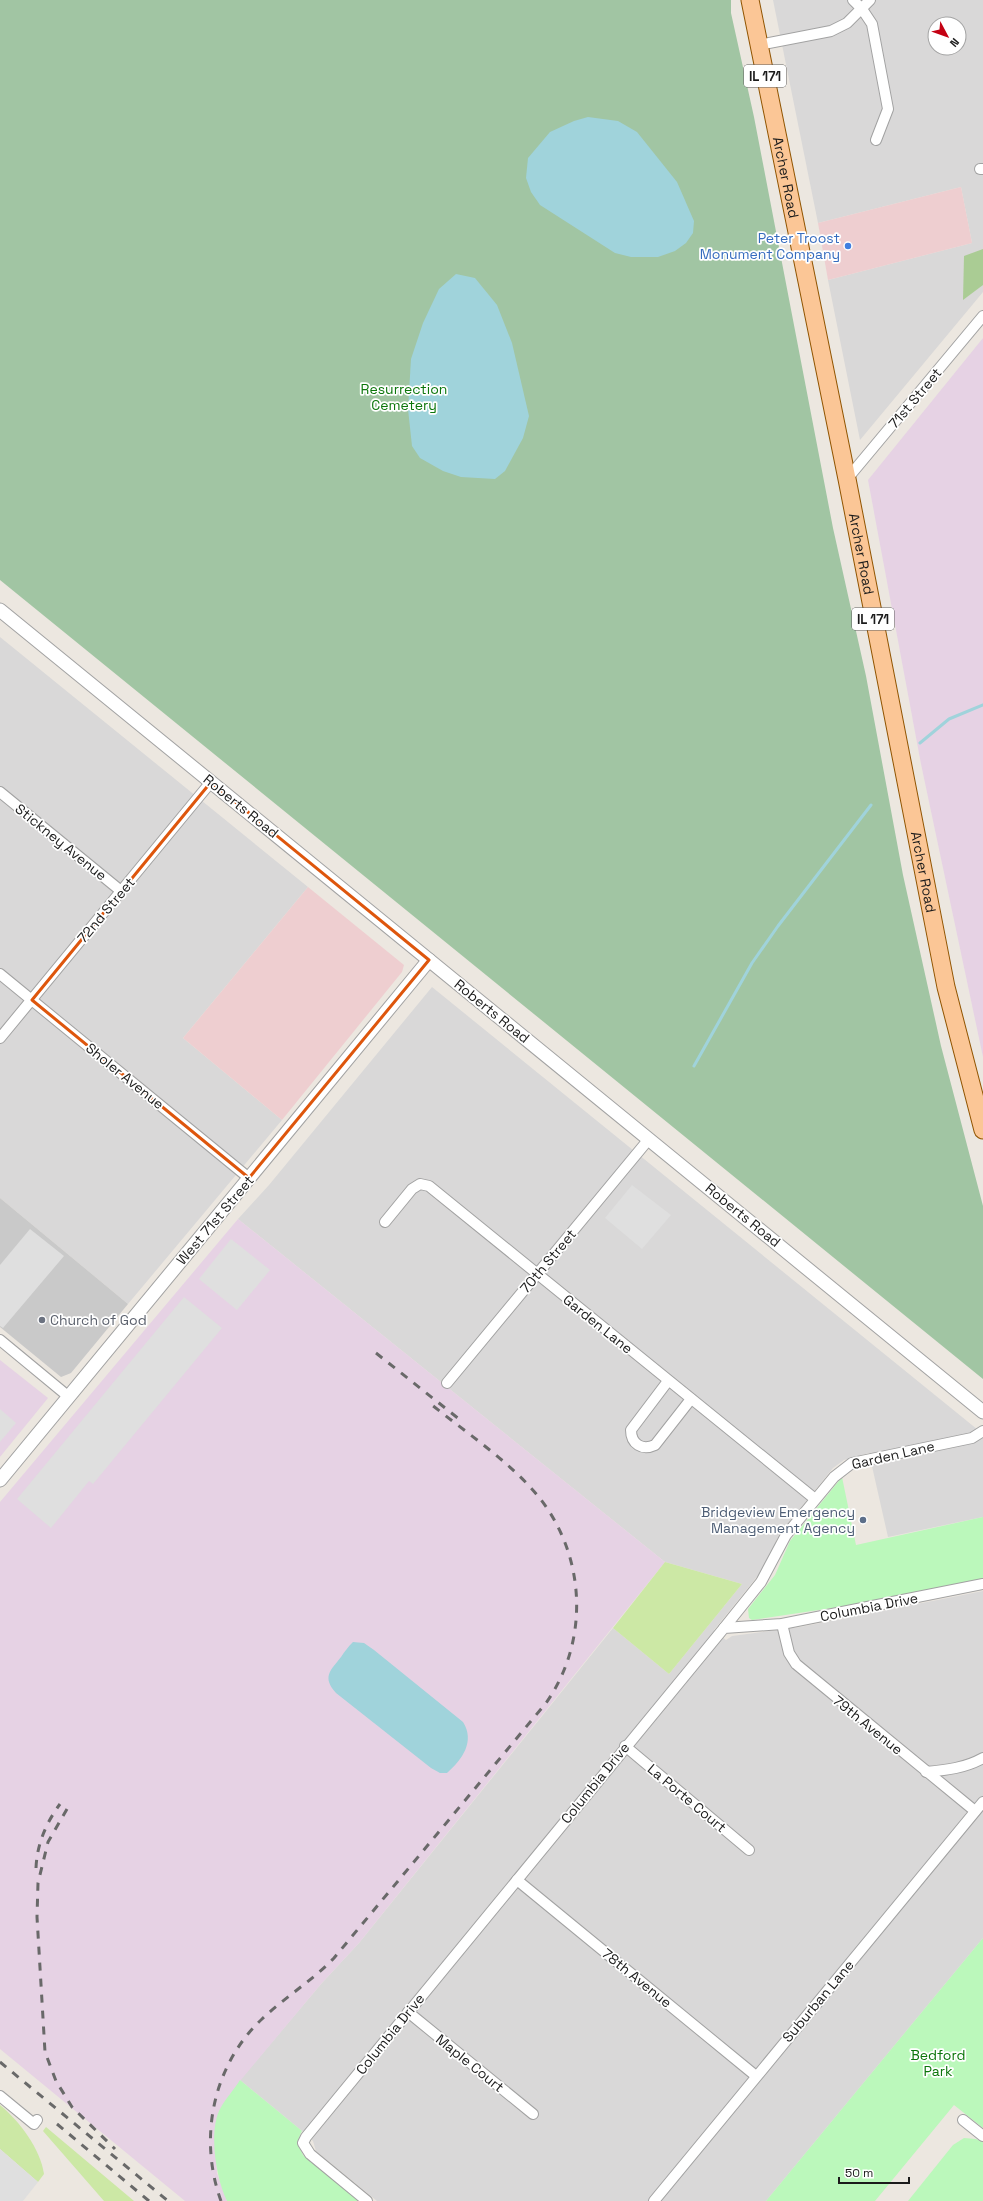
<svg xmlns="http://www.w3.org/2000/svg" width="983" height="2201" font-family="'Space Grotesk',sans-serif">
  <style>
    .residential { fill: #d9d8d8; fill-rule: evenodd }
    .commercial { fill: #eeced0 }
    .industrial { fill: #e6d2e4 }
    .religious { fill: #c9c9c9 }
    .grass { fill: #cce8a5 }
    .forest { fill: #aacc94 }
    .cemetery { fill: #a1c5a3 }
    .park { fill: #bbf8bb }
    .parking { fill: #dfdfdf }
    .water { fill: #a0d3db }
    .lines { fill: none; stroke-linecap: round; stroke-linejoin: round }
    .stream { stroke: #a0d3db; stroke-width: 3 }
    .minor-casing { stroke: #a2a2a2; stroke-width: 12 }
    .tertiary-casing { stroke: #a2a2a2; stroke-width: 15 }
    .primary-casing { stroke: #905401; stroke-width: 19 }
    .minor { stroke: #fff; stroke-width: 10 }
    .tertiary { stroke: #fff; stroke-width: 13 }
    .primary { stroke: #fbc696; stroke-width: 17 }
    .rail { stroke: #696969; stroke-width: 3; stroke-dasharray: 8 8; stroke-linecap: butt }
    .marked { fill: none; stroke: #de560d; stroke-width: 3; stroke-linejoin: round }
    .shop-dot { fill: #3f7fe0; stroke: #fff; stroke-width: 1.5 }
    .worship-dot { fill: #6b7280; stroke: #fff; stroke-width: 1.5 }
    .service-dot { fill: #5c6f8a; stroke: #fff; stroke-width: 1.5 }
    .labels { text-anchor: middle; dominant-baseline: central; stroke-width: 3.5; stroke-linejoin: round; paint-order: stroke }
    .shield { fill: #fff; stroke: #5f5f5f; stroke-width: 1 }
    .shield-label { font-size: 13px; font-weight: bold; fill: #1b1b1b }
    .street-label { font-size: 14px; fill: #1b1b1b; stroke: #fff }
    .shop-label { font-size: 14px; fill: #366cbe; stroke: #fff; text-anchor: end }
    .park-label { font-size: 14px; fill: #0c760b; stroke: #fff }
    .worship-label { font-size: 14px; fill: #5b616d; stroke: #fff; text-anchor: start }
    .service-label { font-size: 14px; fill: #4e5e75; stroke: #fff; text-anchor: end }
  </style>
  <rect width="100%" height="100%" fill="#ece7e0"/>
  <g class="residential">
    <path d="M773,0H983V292L860,440L828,280L972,243L961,187L818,223ZM935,24H959V48H935Z"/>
    <path d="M0,637L308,887L183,1038L282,1120L128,1304L0,1198Z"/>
    <path d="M432,987L983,1434V1517L888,1537L869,1453L844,1460L833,1468L786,1526L777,1539L764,1568L714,1630L726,1640L732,1636L800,1627L983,1591V1938L766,2201H377L316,2151L313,2141L302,2131L240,2080L321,1984L359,1943L613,1628L669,1674L742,1584L665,1562L238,1219L269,1185Z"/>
  </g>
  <g class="commercial">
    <path d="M961,187L972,243L828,280L818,223Z"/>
    <path d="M308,887L404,965L402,972L282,1120L183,1038Z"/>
  </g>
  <g class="industrial">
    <path d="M983,338V1057L921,764L868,480Z"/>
    <path d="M238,1219L665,1562L359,1943L321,1984L240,2081L216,2153L217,2173L227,2201H185L0,2049V1502Z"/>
    <path d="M0,1360L48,1398L0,1457Z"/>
  </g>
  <path class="religious" d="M0,1198L128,1304L71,1373L61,1377L0,1327Z"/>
  <g class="grass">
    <path d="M665,1562L742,1584L669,1674L613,1628Z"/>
    <path d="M0,2105C20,2122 40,2148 44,2174L38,2182L0,2149Z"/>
    <path d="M46,2127L134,2201H104L43,2131Z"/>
  </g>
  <path class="forest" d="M983,249V285L963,300L964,256Z"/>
  <path class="cemetery" d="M0,0H731V13L754,117L833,528L866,676L903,875L941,1046L983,1206V1379L0,580Z"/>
  <g class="park">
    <path d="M842,1477L856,1545L983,1517V1579L879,1601L752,1620L749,1618L748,1609L775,1575L790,1541Z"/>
    <path d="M983,1938V2128L954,2105L875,2201H766Z"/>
    <path d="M240,2080L302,2131C297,2139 299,2146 303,2155L359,2201H227C216,2179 209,2134 219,2111C224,2100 234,2090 240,2080Z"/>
    <path d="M964,2138L976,2139L983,2142V2201H908L953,2145Z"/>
  </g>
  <g class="parking">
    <path d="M632,1185L671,1215L642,1249L605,1218Z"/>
    <path d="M30,1229L64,1256L3,1328L0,1326V1265Z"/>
    <path d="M231,1239L270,1270L237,1310L199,1279Z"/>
    <path d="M184,1297L222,1328L93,1484L89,1481L51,1528L17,1499Z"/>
    <path d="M0,1409L16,1423L0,1442Z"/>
    <path d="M0,2149L38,2182L23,2201H0Z"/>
  </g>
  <g class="water">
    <path d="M588,117L618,121L637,132L677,182L694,221L693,233L686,243L675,251L658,257H631L615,253L540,205L531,192L526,178L528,158L550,132L574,121Z"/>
    <path d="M456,274L475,278L497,305L512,343L529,416L523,438L505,471L495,479L461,477L443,471L420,458L412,446L408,409L411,359L423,323L439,289Z"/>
    <path d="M353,1642L364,1643L374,1650L463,1722C475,1741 463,1759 447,1773H440L431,1768L336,1693C322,1677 330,1671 341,1657C345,1651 348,1647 353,1642Z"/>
  </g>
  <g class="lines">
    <g class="stream">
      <path d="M920,743L949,719L983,705"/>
      <path d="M694,1066L752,963L778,926L871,805"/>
    </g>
    <defs>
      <g id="minor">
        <path d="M853,0L862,9L872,24L888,109L876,140"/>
        <path d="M759,45L831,31L847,23L870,0"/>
        <path d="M980,169H983"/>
        <path d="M847,479L983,316"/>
        <path d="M0,792L121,891"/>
        <path d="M0,974L249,1178"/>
        <path d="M0,1038L211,782"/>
        <path d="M385,1222L412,1189L420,1184L429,1186L815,1499"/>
        <path d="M0,1340L69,1397"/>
        <path d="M668,1381L631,1430C631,1444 642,1451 655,1445L691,1399"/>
        <path d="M447,1383L649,1139"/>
        <path d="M782,1624L789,1653L796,1664L975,1811"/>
        <path d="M724,1628L761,1582L786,1535L834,1477L852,1463L972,1438L983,1431"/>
        <path d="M625,1746L749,1850"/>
        <path d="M926,1772C947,1770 965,1768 983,1758"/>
        <path d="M517,1880L756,2076"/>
        <path d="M408,2012L533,2114"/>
        <path d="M0,2096L34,2124L37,2120"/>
        <path d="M963,2120L983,2136"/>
        <path d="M367,2201L310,2154L303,2143L306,2137L724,1628L782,1624L983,1584"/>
        <path d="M654,2201L983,1802"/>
      </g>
      <g id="tertiary">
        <path d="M0,610L983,1412"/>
        <path d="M0,1480L429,960"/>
      </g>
      <g id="primary">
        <path id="s1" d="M750,0L847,479L946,987L983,1130"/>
      </g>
    </defs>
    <use href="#minor" class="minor-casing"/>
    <use href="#tertiary" class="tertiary-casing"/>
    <use href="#primary" class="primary-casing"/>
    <use href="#minor" class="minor"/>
    <use href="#tertiary" class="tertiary"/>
    <use href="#primary" class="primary"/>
    <g class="rail">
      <path d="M376,1353L459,1419"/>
      <path d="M67,1809L48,1842L38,1883L37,1917L45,2052L56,2081L72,2107L115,2149"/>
      <path d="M36,1868C37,1844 46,1823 60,1804"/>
      <path d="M0,2062L168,2201"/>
      <path d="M57,2124L149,2201"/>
      <path d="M221,2201C198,2138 213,2065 262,2019C285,1997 312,1981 334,1958L546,1703C590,1641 586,1555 538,1496C509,1461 468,1434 432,1405"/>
    </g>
  </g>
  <path class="marked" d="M211,782L429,960L249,1178L32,1000Z"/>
  <circle class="shop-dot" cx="848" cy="246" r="4"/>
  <circle class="worship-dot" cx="42" cy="1320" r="4"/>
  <circle class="service-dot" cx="863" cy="1520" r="4"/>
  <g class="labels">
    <g class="shield">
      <rect x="744" y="65" width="42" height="22" rx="3"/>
      <rect x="852" y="608" width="42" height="22" rx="3"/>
    </g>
    <g class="shield-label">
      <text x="765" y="76">IL 171</text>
      <text x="873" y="619">IL 171</text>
    </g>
    <g class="street-label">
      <text stroke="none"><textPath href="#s1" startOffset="181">Archer Road</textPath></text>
      <text transform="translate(915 398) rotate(-50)">71st Street</text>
      <text stroke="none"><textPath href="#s1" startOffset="565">Archer Road</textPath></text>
      <text transform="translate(241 806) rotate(39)">Roberts Road</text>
      <text transform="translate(61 842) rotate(39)">Stickney Avenue</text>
      <text stroke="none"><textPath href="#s1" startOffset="889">Archer Road</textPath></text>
      <text transform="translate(106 910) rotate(-50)">72nd Street</text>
      <text transform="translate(492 1011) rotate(39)">Roberts Road</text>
      <text transform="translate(125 1076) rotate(39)">Sholer Avenue</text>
      <text transform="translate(743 1215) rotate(39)">Roberts Road</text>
      <text transform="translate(215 1220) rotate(-50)">West 71st Street</text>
      <text transform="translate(548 1261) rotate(-50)">70th Street</text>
      <text transform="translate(598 1324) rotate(39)">Garden Lane</text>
      <text transform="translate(893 1455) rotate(-13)">Garden Lane</text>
      <text transform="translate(869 1607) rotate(-11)">Columbia Drive</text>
      <text transform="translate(868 1725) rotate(39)">79th Avenue</text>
      <text transform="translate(595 1783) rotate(-51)">Columbia Drive</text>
      <text transform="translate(687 1798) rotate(40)">La Porte Court</text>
      <text transform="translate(637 1978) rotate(39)">78th Avenue</text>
      <text transform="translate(818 2001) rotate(-50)">Suburban Lane</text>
      <text transform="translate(390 2034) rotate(-51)">Columbia Drive</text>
      <text transform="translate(470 2063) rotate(39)">Maple Court</text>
    </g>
    <g class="shop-label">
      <text x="840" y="238">Peter Troost<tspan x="840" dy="16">Monument Company</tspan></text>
    </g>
    <g class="park-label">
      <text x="404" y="389">Resurrection<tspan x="404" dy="16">Cemetery</tspan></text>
      <text x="938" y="2055">Bedford<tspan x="938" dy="16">Park</tspan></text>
    </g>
    <g class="worship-label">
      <text x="50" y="1320">Church of God</text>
    </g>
    <g class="service-label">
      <text x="855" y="1512">Bridgeview Emergency<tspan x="855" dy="16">Management Agency</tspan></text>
    </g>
  </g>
  <g transform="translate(947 36) rotate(131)"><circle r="19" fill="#ffffff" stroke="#a4a4a4"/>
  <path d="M0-3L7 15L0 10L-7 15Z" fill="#c40113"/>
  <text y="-6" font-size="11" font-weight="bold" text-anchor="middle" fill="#1b1b1b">N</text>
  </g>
  <path d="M839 2177v6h70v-6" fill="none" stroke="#1b1b1b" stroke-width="2"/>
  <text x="845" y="2177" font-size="12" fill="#1b1b1b" stroke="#ffffff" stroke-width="3" paint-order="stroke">50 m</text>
</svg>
